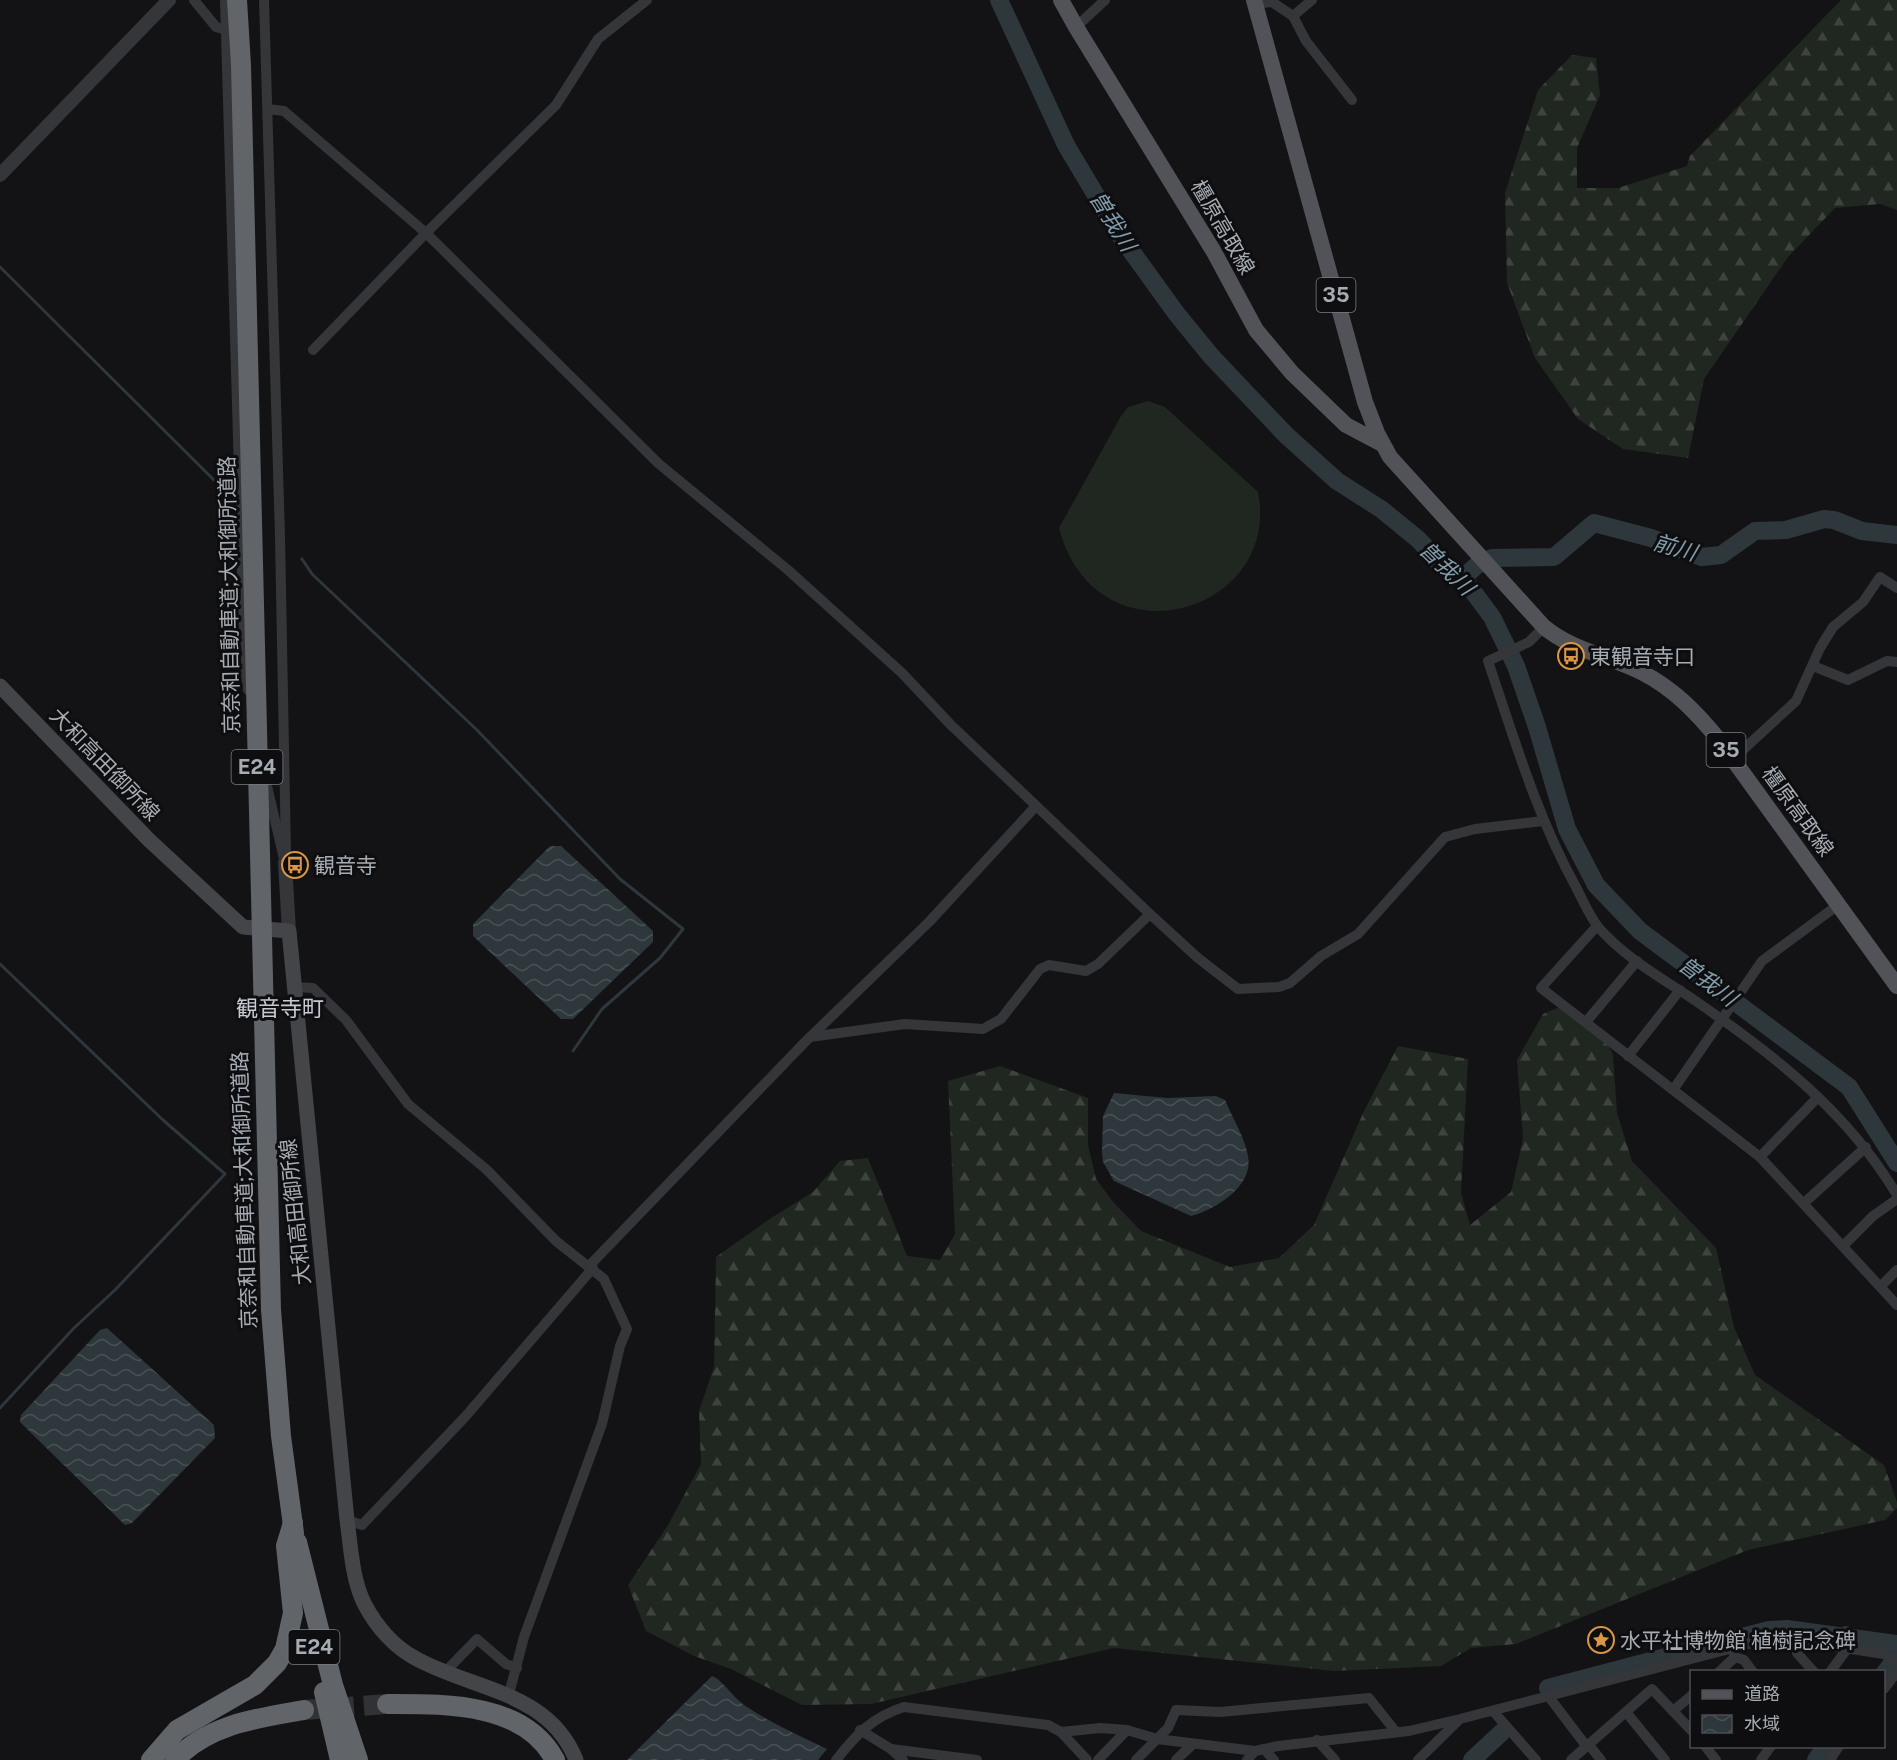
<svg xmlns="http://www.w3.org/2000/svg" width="1897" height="1760" font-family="'Public Sans','Noto Sans JP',sans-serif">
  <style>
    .grass { fill: #202620 }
    .forest { fill: url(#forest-firs) }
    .water { fill: url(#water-waves) }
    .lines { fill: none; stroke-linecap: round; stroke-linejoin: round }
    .stream { stroke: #2e373c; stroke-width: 3 }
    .river { stroke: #2e373c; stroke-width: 18 }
    .motorway-tunnel { stroke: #313235; stroke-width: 20; stroke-dasharray: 20 10; stroke-linecap: butt }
    .minor { stroke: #353639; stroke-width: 10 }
    .tertiary { stroke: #353639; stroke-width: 14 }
    .secondary { stroke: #434549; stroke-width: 15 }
    .primary { stroke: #515358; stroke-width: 16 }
    .motorway { stroke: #616469; stroke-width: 20 }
    .motorway-bridge { stroke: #616469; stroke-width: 20 }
    .labels { text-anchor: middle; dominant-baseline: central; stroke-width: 6; stroke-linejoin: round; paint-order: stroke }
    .shield { fill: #0e0e10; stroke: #797d82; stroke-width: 1.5 }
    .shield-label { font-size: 20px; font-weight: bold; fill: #a7acb3 }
    .street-label { font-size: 21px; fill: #a7acb3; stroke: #0e0e10 }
    .poi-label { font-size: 21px; fill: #a7acb3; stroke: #0e0e10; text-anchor: start }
    .water-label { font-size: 22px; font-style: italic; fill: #819caa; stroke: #0e0e10 }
    .neighbourhood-label { font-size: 22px; fill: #c7cad0; stroke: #0e0e10 }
  </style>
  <defs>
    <pattern id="forest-firs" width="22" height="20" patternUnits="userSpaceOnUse" patternTransform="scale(1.5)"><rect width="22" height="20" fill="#202620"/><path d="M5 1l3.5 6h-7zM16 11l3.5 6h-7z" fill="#3e433e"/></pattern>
    <pattern id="water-waves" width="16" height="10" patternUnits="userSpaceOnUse" patternTransform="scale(1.5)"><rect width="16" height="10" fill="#2e373c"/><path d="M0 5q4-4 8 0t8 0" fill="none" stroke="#495156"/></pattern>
  </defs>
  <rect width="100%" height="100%" fill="#131315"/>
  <path class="grass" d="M1148,401L1165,407L1258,492C1282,615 1095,667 1059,528L1121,416L1128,407Z"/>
  <g class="forest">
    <path d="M1841,0H1897V210L1880,204L1835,208L1788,257L1704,379L1688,458L1623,449L1578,419L1535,358L1507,283L1505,193L1538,90L1572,55L1596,58L1600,95L1577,148V188H1618L1687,166L1690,156Z"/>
    <path d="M1567,1004L1598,1027L1613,1054L1617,1113L1632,1161L1716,1248L1734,1327L1755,1375L1884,1465L1897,1502V1508L1885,1520L1748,1550L1516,1644L1471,1648L1441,1666L1334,1671L1114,1648L871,1704L802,1705L731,1669L694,1656L646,1631L628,1585L668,1525L701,1464L699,1411L714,1367L716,1257L771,1218L813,1192L840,1161L868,1158L907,1256L940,1260L955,1234L948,1081L1000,1066L1088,1098V1145L1096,1179L1114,1203L1141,1231L1230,1267L1279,1258L1314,1225L1364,1111L1398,1046L1468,1059L1461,1193L1470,1225L1511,1192L1523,1139L1517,1060L1543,1014Z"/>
  </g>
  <g class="water">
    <path d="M550,846H561L653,931V942L573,1019H561L473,936V924Z"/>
    <path d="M1114,1093L1167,1098L1216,1096L1225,1100C1232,1117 1245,1138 1248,1156C1254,1186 1215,1210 1191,1216L1114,1181L1103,1162L1102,1153L1103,1116Z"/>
    <path d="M107,1328L214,1425L215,1438L132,1523L125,1525L20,1422L21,1415L100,1330Z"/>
    <path d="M712,1676C723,1680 733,1698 747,1707C771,1723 800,1736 827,1749L818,1760H627Z"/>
  </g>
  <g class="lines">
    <g class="stream">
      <path d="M0,267L226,492"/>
      <path d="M302,559L312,574L477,730L620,879L683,929L660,958L602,1009L573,1051"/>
      <path d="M0,964L163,1120L225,1174L115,1290L74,1328L0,1408"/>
    </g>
    <g class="river">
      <path d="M999,0L1066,145L1119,234L1176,313L1211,356L1286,435L1337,481L1381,509L1419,540L1443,567L1463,578L1492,617L1516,666L1537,727L1567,829L1596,885L1640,931L1849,1087L1897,1163"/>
      <path d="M1463,578L1477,565L1492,558L1554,557L1594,523L1651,538L1702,557L1721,555L1755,531L1786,530L1824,519L1834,520L1862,531L1897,535"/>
      <path d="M1884,1674L1897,1657"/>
      <path d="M1548,1688L1769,1630L1787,1629L1897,1644"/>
      <path d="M1472,1760L1502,1732"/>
      <path d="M1816,1760L1826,1746"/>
    </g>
    <path class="motorway-tunnel" d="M304,1710L387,1704"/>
    <g class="minor">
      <path d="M194,0L216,27L226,30"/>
      <path d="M225,0L245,674L248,690"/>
      <path d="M264,0L280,537L286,854"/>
      <path d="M1255,4L1272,2L1293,16L1312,0"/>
      <path d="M1293,16L1306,41L1352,100"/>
      <path d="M1076,27L1105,0"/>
      <path d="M268,109L284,111L426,233L659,464L788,570L902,673L950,724L1150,914L1198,958L1238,989L1279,987L1290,983L1321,956L1358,934L1445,837L1475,829L1543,821"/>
      <path d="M313,350L426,233L556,105L598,39L647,0"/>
      <path d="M1544,627L1529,642L1488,661C1514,738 1537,817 1577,889C1583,901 1590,917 1599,928C1626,959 1667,981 1700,1004C1777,1057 1849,1114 1897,1195"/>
      <path d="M1813,666L1848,680L1887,661L1897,662"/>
      <path d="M1733,759L1796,701L1820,648L1833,627L1863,602L1880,577L1897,588"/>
      <path d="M266,782L285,863"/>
      <path d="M1597,926L1541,988L1760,1157L1897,1305"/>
      <path d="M293,987L313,988L346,1020L408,1104L487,1170L556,1241L604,1279L627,1329L620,1346L602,1424L524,1637L509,1694"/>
      <path d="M1586,1022L1637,961"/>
      <path d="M810,1037L905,1024L983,1029L1001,1019L1040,969L1049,965L1086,971L1098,964L1150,914"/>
      <path d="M1628,1056L1680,990"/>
      <path d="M1673,1090L1762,961L1838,905"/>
      <path d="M1760,1157L1818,1097"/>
      <path d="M1804,1203L1866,1147"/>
      <path d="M1844,1245L1873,1216L1897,1199"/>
      <path d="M590,1265L806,1041L929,922L1036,806"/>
      <path d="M1882,1285L1897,1270"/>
      <path d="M347,1520L362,1525L465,1417L593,1268"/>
      <path d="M1796,1641L1797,1653L1814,1672"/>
      <path d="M1843,1648L1846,1631"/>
      <path d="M1735,1657L1744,1660L1753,1672"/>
      <path d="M446,1671L477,1639L506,1664L517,1668"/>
      <path d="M1719,1672L1735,1657L1732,1648"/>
      <path d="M1830,1672L1847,1649"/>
      <path d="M1884,1689L1897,1672"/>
      <path d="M1549,1697L1587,1747"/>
      <path d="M1493,1711L1536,1760"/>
      <path d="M1673,1711L1692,1695"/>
      <path d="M1626,1712L1665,1760"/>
      <path d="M860,1730L891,1749L903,1760"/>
      <path d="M1061,1732L1100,1728L1127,1730L1157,1739L1255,1751"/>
      <path d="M1317,1740L1335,1760"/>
      <path d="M1589,1745L1601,1760"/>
      <path d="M1705,1746L1716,1760"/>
      <path d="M891,1749L977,1760"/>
      <path d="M1264,1749L1274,1760"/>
      <path d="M836,1760C856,1735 872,1717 904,1707L1048,1725L1061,1732L1087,1760"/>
      <path d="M1098,1760L1127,1730"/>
      <path d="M1136,1760L1168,1728L1176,1710L1220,1712L1369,1698L1396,1732"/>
      <path d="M1176,1760L1193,1744"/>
      <path d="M1247,1760L1255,1751L1278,1746L1409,1731L1460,1719L1764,1640L1785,1639L1884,1654L1897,1662"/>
      <path d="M1418,1760L1458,1721"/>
      <path d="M1571,1760L1652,1689L1692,1731"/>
      <path d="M1761,1760L1771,1746"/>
      <path d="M1830,1760L1839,1746"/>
    </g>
    <g class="tertiary">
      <path d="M0,175L169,0"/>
      <path d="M285,863L289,931"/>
    </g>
    <path class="secondary" d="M0,686L149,840L243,927L289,931L347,1520C351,1548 352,1580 365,1605C376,1626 394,1647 415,1658C472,1690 549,1691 576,1760"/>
    <g class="primary">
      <path d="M1061,0L1076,27L1214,252L1256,330L1292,373L1346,425L1382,444"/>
      <path d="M1254,0L1365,402L1377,433L1390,457L1544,627C1573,651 1610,656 1643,673C1674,689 1697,713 1719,740L1897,986"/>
    </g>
    <g class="motorway">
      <path d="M297,1542L333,1685L358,1760"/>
      <path d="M324,1692L340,1760"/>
      <path d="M387,1704C445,1704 524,1702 555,1760"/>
      <path d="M151,1760L177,1730L255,1685L277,1663L285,1649L293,1613L286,1546L293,1523"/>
      <path d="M175,1760C208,1724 259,1718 304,1710"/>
    </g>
    <path class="motorway-bridge" d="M237,0L241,65L271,1310L281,1436L294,1533"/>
  </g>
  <defs>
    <symbol id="bus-ring" viewBox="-11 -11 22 22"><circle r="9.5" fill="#0e0e10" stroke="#db9645" stroke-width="1.5"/><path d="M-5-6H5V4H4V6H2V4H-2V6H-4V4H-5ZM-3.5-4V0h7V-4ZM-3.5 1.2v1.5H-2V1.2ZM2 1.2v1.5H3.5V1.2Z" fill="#db9645"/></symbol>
    <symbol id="sight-ring" viewBox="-11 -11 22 22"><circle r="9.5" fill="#0e0e10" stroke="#db9645" stroke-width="1.5"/><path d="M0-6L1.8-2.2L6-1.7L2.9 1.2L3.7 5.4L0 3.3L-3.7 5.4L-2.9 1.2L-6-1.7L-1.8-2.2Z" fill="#db9645"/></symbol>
  </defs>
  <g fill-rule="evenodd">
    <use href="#bus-ring" x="1556" y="641" width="30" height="30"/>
    <use href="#bus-ring" x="280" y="850" width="30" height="30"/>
    <use href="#sight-ring" x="1586" y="1625" width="30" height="30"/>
  </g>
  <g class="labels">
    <g class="shield">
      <rect x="1316.5" y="278" width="39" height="34" rx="4.5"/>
      <rect x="1706.5" y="733" width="39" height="34" rx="4.5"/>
      <rect x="231.5" y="750" width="51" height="34" rx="4.5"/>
      <rect x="288.5" y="1630" width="51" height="34" rx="4.5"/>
    </g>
    <g class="shield-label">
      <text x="1336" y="295">35</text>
      <text x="1726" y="750">35</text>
      <text x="257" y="767">E24</text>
      <text x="314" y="1647">E24</text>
    </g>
    <g class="street-label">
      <text transform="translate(1223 227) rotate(60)">橿原高取線</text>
      <text transform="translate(229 595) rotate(-91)">京奈和自動車道;大和御所道路</text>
      <text transform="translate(105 764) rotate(46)">大和高田御所線</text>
      <text transform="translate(1798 811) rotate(54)">橿原高取線</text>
      <text transform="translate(244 1190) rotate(-92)">京奈和自動車道;大和御所道路</text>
      <text transform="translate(295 1212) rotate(-96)">大和高田御所線</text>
    </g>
    <g class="poi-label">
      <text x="1590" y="656">東観音寺口</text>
      <text x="314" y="865">観音寺</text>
      <text x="1620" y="1640">水平社博物館 植樹記念碑</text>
    </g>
    <g class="water-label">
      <text transform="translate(1113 221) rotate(58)">曽我川</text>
      <text transform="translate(1675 547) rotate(16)">前川</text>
      <text transform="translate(1447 568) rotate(44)">曽我川</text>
      <text transform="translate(1708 981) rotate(37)">曽我川</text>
    </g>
    <g class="neighbourhood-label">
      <text x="280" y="1008">観音寺町</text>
    </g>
  </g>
  <rect x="1690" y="1670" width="195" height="78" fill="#0e0e10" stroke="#4b4d51" stroke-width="1.5"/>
  <rect x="1702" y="1690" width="30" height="9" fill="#515358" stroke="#4b4d51" stroke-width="1.5"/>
  <text x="1744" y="1700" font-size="18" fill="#a7acb3">道路</text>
  <rect x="1702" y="1715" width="30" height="18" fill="url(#water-waves)" stroke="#4b4d51" stroke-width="1.5"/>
  <text x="1744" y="1730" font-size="18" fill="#a7acb3">水域</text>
</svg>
